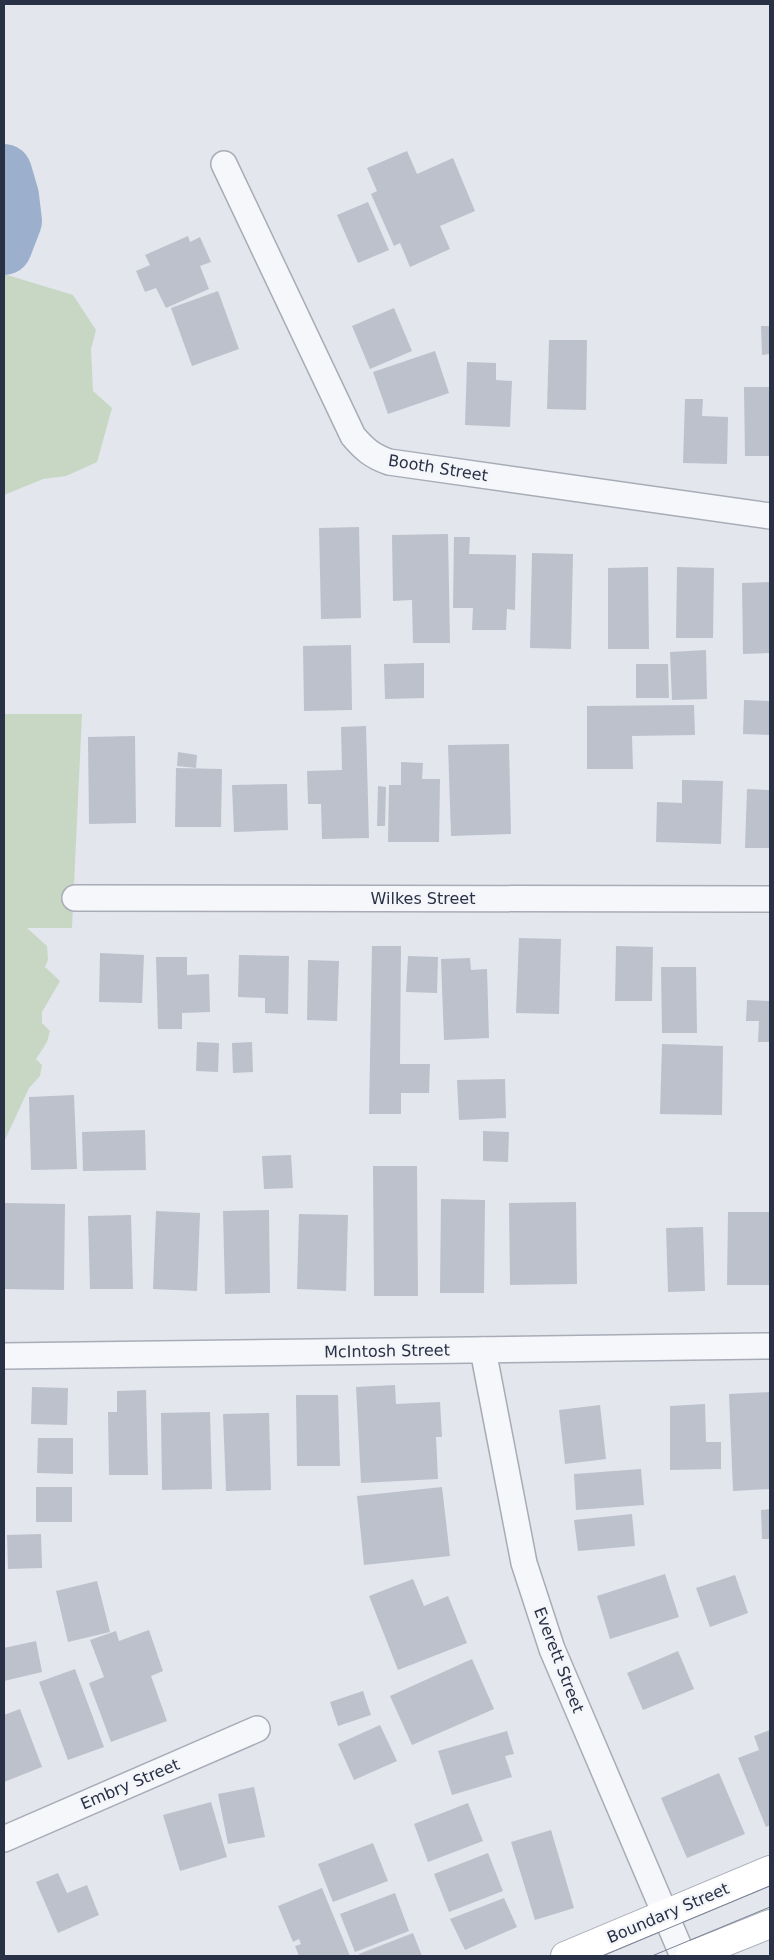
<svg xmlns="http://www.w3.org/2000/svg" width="774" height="1960" font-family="'DejaVu Sans',sans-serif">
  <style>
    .green { fill: #c7d7c4 }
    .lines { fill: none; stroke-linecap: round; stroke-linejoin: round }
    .river { stroke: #9cb0ce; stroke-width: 56 }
    .building { fill: #bdc1cc }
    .street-casing { stroke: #a7acb7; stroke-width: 28 }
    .secondary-casing { stroke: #a7acb7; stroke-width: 30 }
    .street { stroke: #f6f7fa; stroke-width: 25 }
    .secondary { stroke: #fff; stroke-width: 28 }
    .tram { stroke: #7b8397; stroke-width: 1 }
    .labels { text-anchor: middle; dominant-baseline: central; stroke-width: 5; stroke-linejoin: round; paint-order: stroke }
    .street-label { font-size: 16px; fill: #293146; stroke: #f3f5f9 }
  </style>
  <rect width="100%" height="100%" fill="#e3e6ec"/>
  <g class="green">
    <path d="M4,274L73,295L96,330L91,349L93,391L112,408L97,462L66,476L43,479L4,495Z"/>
    <path d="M4,714H82L72,928H27L47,946L48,960L45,967L60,981L42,1012V1023L50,1031L47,1042L36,1059L42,1065L40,1076L29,1088L4,1142Z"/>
  </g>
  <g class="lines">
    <path class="river" d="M4,172L11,196L14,221L4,247"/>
  </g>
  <g class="building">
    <path d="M407,151L417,174L453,158L475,211L440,226L450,249L410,267L400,243L394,246L371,194L377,191L367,168Z"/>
    <path d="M368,202L389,250L358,263L337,215Z"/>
    <path d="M188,236L190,242L200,237L211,262L200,266L209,289L166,308L156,288L145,292L136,271L150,265L145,255Z"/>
    <path d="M218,291L239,349L192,366L171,308Z"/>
    <path d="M394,308L412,351L370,369L352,326Z"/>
    <path d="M761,326H770V354L762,355Z"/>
    <path d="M549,340H587L586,410L547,409Z"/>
    <path d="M435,351L449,393L388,414L373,372Z"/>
    <path d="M467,362L496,363V380L512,381L510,427L465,425Z"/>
    <path d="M744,387H770V456H745Z"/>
    <path d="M685,399H703L702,416L728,417L727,464L683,463Z"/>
    <path d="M359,527L361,618L321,619L319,528Z"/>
    <path d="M448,534L450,643H413L412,600L393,601L392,535Z"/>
    <path d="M454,537H470L469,554L516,555L515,610L507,609L506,630H472L473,608H453Z"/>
    <path d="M532,553L573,554L571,649L530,648Z"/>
    <path d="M648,567L649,649H608V568Z"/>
    <path d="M677,567L714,568L713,638H676Z"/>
    <path d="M770,582V653L743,654L742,583Z"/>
    <path d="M351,645L352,710L304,711L303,646Z"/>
    <path d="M706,650L707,699L672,700L670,652Z"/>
    <path d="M424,663V698L385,699L384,664Z"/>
    <path d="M636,664H668L669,698H636Z"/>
    <path d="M744,700L770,701V735L743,734Z"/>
    <path d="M694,705L695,735L632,736L633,769H587V706Z"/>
    <path d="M366,726L369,838L322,839L321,804H308L307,771L342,770L341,727Z"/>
    <path d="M135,736L136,823L89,824L88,737Z"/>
    <path d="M509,744L511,834L451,836L448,745Z"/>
    <path d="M178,752L197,755L196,768L177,766Z"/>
    <path d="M401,762L423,763L422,779H440L439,842H388L389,785H401Z"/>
    <path d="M176,768L222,769L221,827H175Z"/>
    <path d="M682,780L723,781L721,844L656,842L657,802L682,803Z"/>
    <path d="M287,784L288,830L234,832L232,785Z"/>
    <path d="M378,786L386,787L385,826H377Z"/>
    <path d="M747,789L770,790V848H745Z"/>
    <path d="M519,938L561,939L559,1014L516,1013Z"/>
    <path d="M372,946H401L400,1064H430L429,1093H401V1114H369Z"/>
    <path d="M616,946L653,947L652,1001H615Z"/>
    <path d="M100,953L144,955L142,1003L99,1002Z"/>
    <path d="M239,955L289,956L288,1014L265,1013V998L238,997Z"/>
    <path d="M408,956L438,957L437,993L406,992Z"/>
    <path d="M156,957H187V975L209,974L210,1012L182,1013V1029H158Z"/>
    <path d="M470,958L471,970L487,969L489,1038L444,1040L441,959Z"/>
    <path d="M308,960L339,961L337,1021L307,1020Z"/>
    <path d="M661,967H696L697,1033H662Z"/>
    <path d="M747,1000L770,1001V1042H758L759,1021H746Z"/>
    <path d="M197,1042L219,1043L218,1072L196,1071Z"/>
    <path d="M252,1042L253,1072L233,1073L232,1043Z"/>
    <path d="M662,1044L723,1046L722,1115L660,1114Z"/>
    <path d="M505,1079L506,1118L459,1120L457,1080Z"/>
    <path d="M74,1095L77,1169L31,1170L29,1097Z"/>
    <path d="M145,1130L146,1170L83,1171L82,1132Z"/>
    <path d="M483,1131L509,1132L508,1162L483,1161Z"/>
    <path d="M291,1155L293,1188L264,1189L262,1156Z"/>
    <path d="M373,1166H417L418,1296H374Z"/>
    <path d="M441,1199L485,1200L484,1293H440Z"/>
    <path d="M576,1202L577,1284L510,1285L509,1203Z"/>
    <path d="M4,1203L65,1204L64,1290L4,1289Z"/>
    <path d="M269,1210L270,1293L225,1294L223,1211Z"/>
    <path d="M156,1211L200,1213L197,1291L153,1289Z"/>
    <path d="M728,1212H770V1285H727Z"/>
    <path d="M299,1214L348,1215L346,1291L297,1289Z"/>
    <path d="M131,1215L133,1289H90L88,1216Z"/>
    <path d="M703,1227L705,1291L668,1292L666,1228Z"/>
    <path d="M395,1385L396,1404L440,1402L442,1437H436L438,1479L361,1483L356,1387Z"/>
    <path d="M32,1387L68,1388L67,1425L31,1424Z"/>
    <path d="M146,1390L148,1475H109L108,1412H117V1391Z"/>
    <path d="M770,1392V1489L733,1491L729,1394Z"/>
    <path d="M296,1395H338L340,1466H297Z"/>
    <path d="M705,1404L706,1442H721V1469L670,1470V1406Z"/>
    <path d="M600,1405L606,1459L565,1464L559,1410Z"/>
    <path d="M210,1412L212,1489L162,1490L161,1413Z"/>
    <path d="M269,1413L271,1490L226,1491L223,1414Z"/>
    <path d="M38,1438H73V1474L37,1473Z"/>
    <path d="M641,1469L644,1505L576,1510L574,1474Z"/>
    <rect x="36" y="1487" width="36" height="35"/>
    <path d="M442,1487L450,1556L364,1565L357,1496Z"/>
    <path d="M770,1509V1539H762L761,1510Z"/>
    <path d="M632,1514L635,1546L578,1551L574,1520Z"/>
    <path d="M41,1534L42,1568L8,1569L7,1535Z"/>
    <path d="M665,1574L679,1617L610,1639L597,1596Z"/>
    <path d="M735,1575L748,1613L710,1627L696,1588Z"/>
    <path d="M413,1579L424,1606L448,1596L467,1643L398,1670L369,1596Z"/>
    <path d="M97,1581L110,1632L68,1642L56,1591Z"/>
    <path d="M149,1630L163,1671L151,1676L167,1721L111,1742L89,1683L104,1677L90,1640L116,1631L119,1641Z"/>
    <path d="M36,1641L42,1672L4,1681V1648Z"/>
    <path d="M678,1651L694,1689L643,1710L627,1673Z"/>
    <path d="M472,1659L494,1709L412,1745L390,1696Z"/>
    <path d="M75,1669L104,1747L68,1760L39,1682Z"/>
    <path d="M363,1691L371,1715L338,1726L330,1702Z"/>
    <path d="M20,1709L42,1767L4,1782V1715Z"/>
    <path d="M380,1725L397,1761L354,1780L338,1744Z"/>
    <path d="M770,1730V1825L766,1827L738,1758L759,1750L754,1736Z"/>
    <path d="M507,1731L514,1754L505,1756L512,1777L452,1795L438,1751Z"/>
    <path d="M719,1773L745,1834L687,1858L661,1798Z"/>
    <path d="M254,1787L265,1837L228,1844L218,1794Z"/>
    <path d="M211,1802L227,1857L180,1871L163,1815Z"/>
    <path d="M468,1803L483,1841L428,1862L414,1824Z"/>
    <path d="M551,1830L574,1908L535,1920L511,1842Z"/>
    <path d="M373,1843L388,1881L333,1902L318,1864Z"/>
    <path d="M488,1853L503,1891L449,1912L434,1874Z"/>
    <path d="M58,1873L67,1893L87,1885L99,1915L58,1933L36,1882Z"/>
    <path d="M322,1888L350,1956H299L295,1946L301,1944L299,1939L293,1942L278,1906Z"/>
    <path d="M395,1893L409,1931L355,1952L340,1914Z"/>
    <path d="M504,1898L517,1927L465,1950L450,1919Z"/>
    <path d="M413,1933L422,1956H360L359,1954Z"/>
  </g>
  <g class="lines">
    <defs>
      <g id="street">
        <path d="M224,164L353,436C364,449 372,456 389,462L770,516"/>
        <path d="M75,898L770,899"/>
        <path d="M483,1350L524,1563L552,1649L683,1956"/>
        <path d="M4,1356L770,1346"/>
        <path d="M4,1839L257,1729"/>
      </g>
      <g id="secondary">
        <path d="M565,1956L770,1870"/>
        <path d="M690,1956L770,1924"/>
      </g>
    </defs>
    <use href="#street" class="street-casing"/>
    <use href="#secondary" class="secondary-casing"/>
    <use href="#street" class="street"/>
    <use href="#secondary" class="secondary"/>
    <g class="tram">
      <path d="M602,1956L770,1886"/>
      <path d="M652,1956L770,1907"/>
    </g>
  </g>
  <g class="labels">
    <g class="street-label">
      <text transform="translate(438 468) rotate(9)">Booth Street</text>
      <text x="423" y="898">Wilkes Street</text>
      <text transform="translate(387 1351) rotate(-1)">McIntosh Street</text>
      <text transform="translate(559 1660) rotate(69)">Everett Street</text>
      <text transform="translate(130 1784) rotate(-23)">Embry Street</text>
      <text transform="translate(668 1913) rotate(-23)">Boundary Street</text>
    </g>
  </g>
  <rect width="774" height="1960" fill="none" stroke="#293146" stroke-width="10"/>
</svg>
